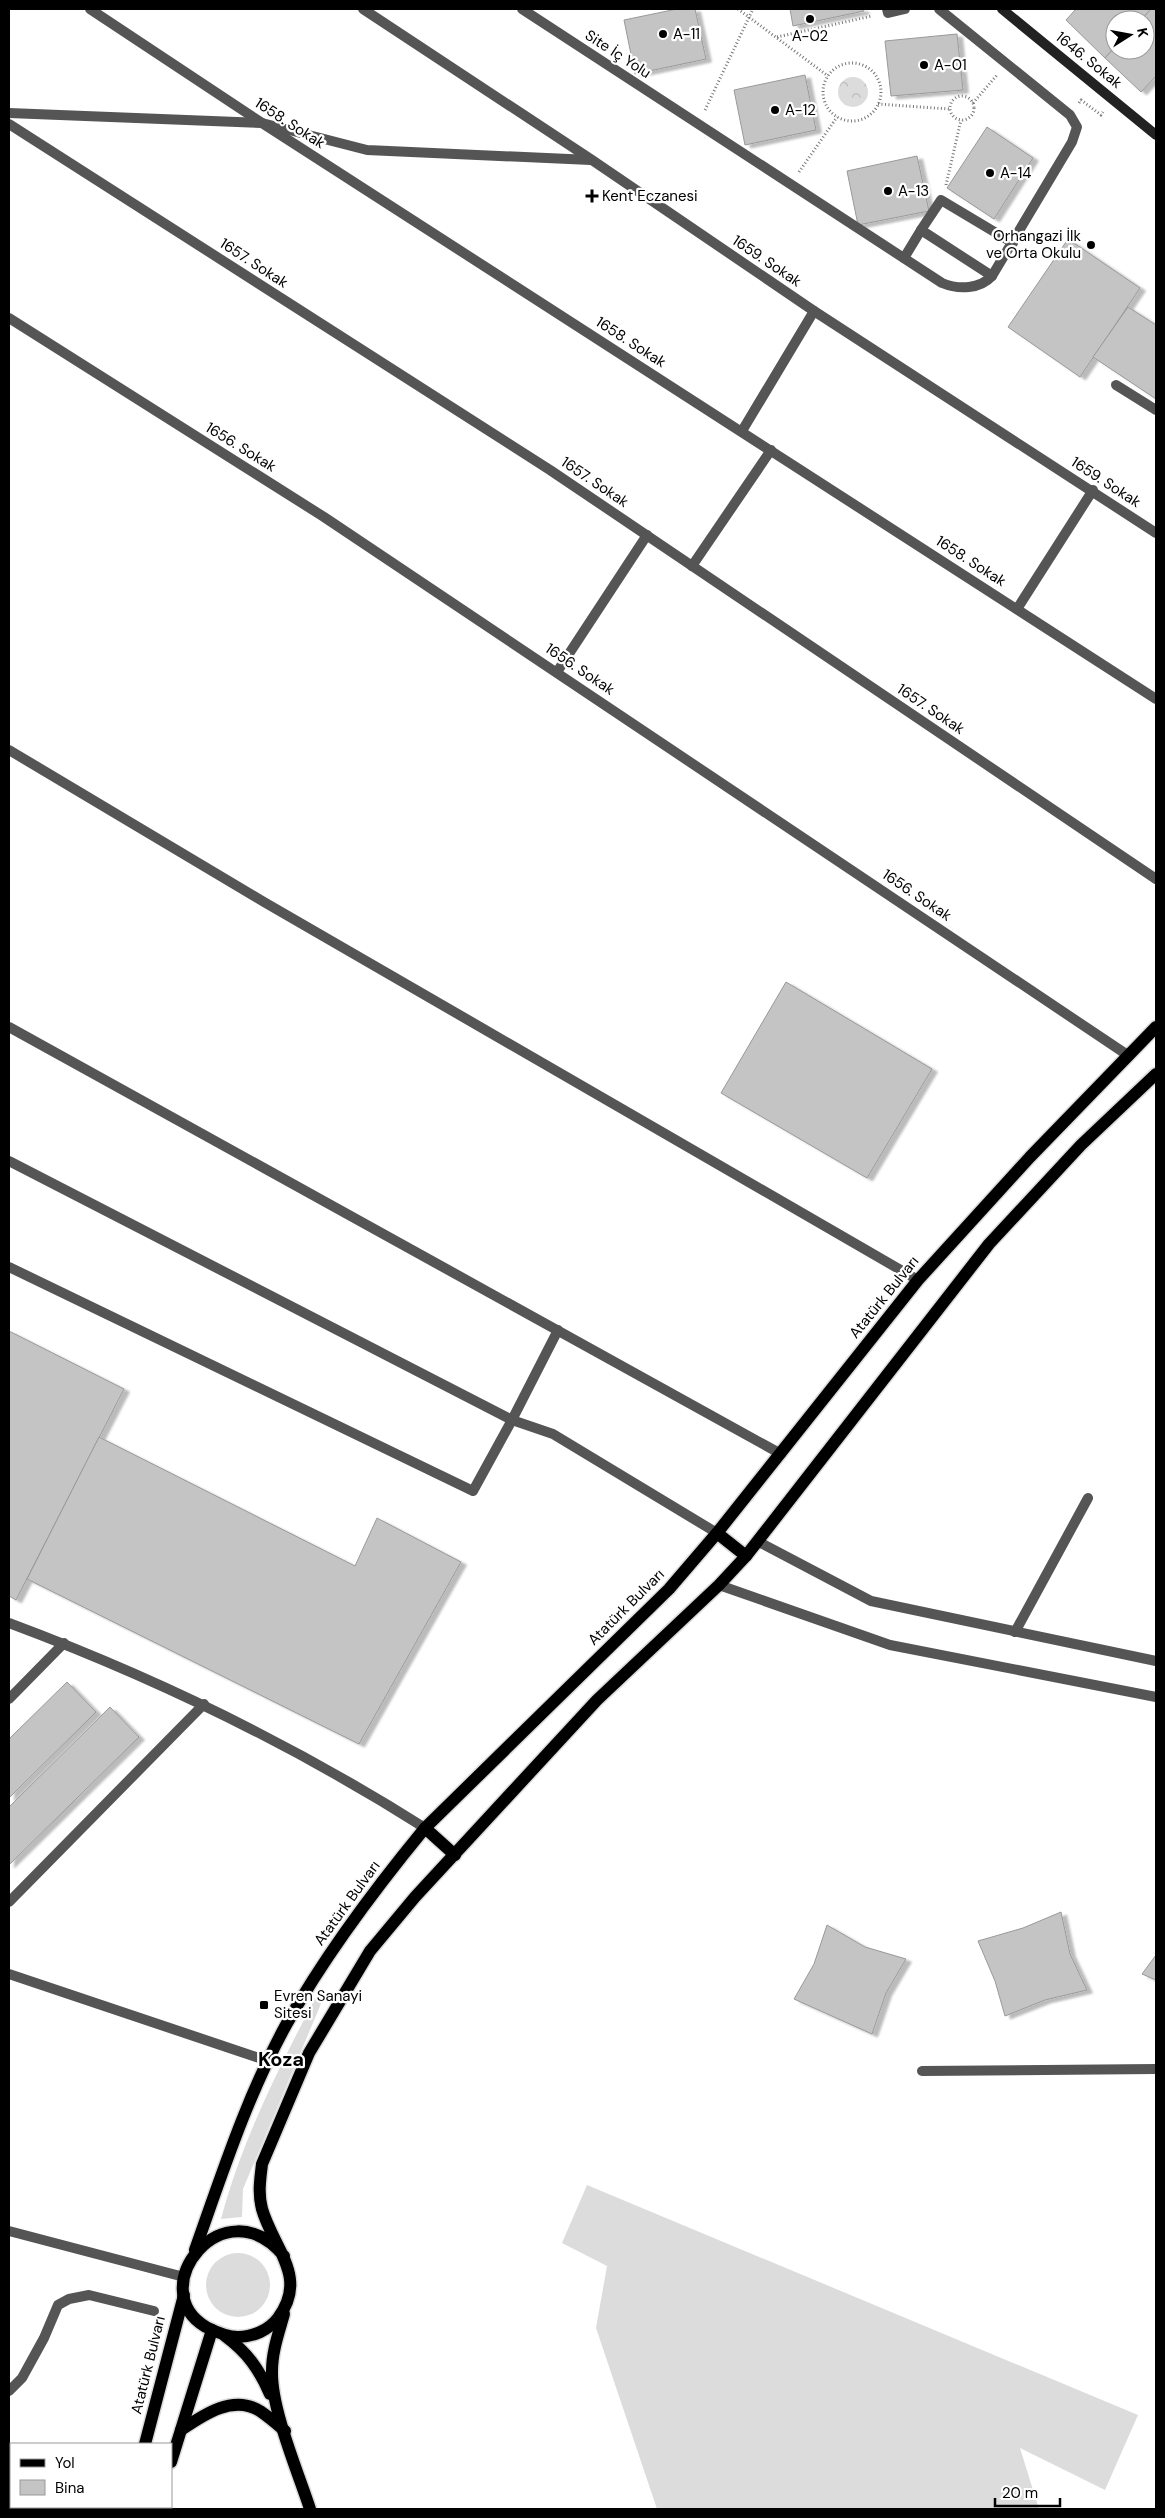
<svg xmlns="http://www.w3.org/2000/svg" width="1165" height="2518" font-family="'DM Sans',sans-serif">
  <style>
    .grass { fill: #dcdcdc }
    .park { fill: url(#park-crowns) }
    .building { fill: #c4c4c4; stroke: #999; filter: url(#shadow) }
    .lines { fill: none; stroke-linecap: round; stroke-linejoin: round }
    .primary-casing { stroke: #dbdbdb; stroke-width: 15 }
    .path { stroke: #777; stroke-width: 3; stroke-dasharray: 1 2.5; stroke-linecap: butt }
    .lane { stroke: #555; stroke-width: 10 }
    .street { stroke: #555; stroke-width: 10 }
    .secondary { stroke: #222; stroke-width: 10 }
    .primary { stroke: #000; stroke-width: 12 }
    .poi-dot { fill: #000; stroke: #fff; stroke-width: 2 }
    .labels { text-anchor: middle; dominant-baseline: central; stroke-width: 4.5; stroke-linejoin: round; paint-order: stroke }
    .poi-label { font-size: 15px; fill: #000; stroke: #fff; text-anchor: start }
    .street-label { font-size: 15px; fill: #000; stroke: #fff }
    .district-label { font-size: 20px; font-weight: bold; fill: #000; stroke: #fff }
  </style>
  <defs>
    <pattern id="park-crowns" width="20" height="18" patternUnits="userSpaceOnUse" patternTransform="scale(1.25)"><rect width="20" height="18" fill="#dcdcdc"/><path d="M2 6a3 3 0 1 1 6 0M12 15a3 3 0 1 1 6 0" fill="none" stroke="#bbb"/></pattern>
    <filter id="shadow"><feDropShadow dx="5.5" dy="3" stdDeviation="1" flood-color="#0004"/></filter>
  </defs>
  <rect width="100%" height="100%" fill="#fff"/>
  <g class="grass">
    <path d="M317,1995L323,1999L243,2189L242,2217L221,2219C242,2140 279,2067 317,1995Z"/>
    <path d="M587,2185L1138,2415L1105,2490L1020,2448L1039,2509H657L596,2328L607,2266L562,2243Z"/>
    <circle cx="238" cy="2285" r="32"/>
  </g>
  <circle class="park" cx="853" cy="92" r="15"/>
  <g class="building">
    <path d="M677,9H695L706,59L635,74L624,20Z"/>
    <path d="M790,9H863L864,11L793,26Z"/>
    <path d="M1076,9H1151L1141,20H1115V47L1105,58L1066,20Z"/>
    <path d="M1151,9H1156V76L1141,92L1105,58L1115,47V50H1145V20H1141Z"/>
    <path d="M957,34L963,90L891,96L885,41Z"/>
    <path d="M805,75L816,130L745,145L734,90Z"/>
    <path d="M987,127L1033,158L994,219L947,188Z"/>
    <path d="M917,156L929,211L858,225L847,171Z"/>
    <path d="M1068,239L1140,288L1080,377L1008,327Z"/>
    <path d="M1128,307L1156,325V399L1093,357Z"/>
    <path d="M786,982L932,1069L867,1178L721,1093Z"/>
    <path d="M9,1331L124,1389L16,1600L9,1596Z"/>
    <path d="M99,1437L355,1566L377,1518L461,1562L359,1744L27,1579Z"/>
    <path d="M67,1682L96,1712L9,1798V1739Z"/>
    <path d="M110,1707L139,1737L9,1865V1807Z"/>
    <path d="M1061,1912L1070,1954L1087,1990L1045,2000L1005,2016L995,1981L978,1941L1023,1928Z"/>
    <path d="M827,1925L865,1947L906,1959L886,1993L872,2034L794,1999L814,1964Z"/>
    <path d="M1156,1955V1980L1142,1974Z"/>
  </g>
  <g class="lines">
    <defs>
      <g id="primary">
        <path d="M717,1533L746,1556"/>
        <path d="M425,1828L455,1855"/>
        <path d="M195,2250C222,2174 247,2096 286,2025C325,1955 374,1890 425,1828L669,1589L717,1533L918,1280L1030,1157L1156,1027"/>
        <path d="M284,2256C224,2184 142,2289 206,2327C216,2332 227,2337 238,2337C253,2337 269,2330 278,2318C309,2277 273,2248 262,2209C258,2194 260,2180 262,2164L309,2053L370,1951L415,1897L597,1700L719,1585L746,1556L989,1244L1081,1145L1156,1074"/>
        <path d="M284,2314C279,2332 272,2351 272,2371C271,2409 298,2472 310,2509"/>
        <path d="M225,2336C247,2352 259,2369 270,2394"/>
        <path d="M181,2430C203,2415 233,2394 260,2411C269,2417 277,2424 285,2431"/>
        <path d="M145,2444L184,2295"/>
        <path d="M171,2462L212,2330"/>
        <path d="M126,2509L127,2507"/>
        <path d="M156,2509L157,2507"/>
      </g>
    </defs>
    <use href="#primary" class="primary-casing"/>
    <g class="path">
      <path d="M738,9L828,76"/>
      <path d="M777,37L872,16"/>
      <circle cx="852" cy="92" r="29"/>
      <circle cx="962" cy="108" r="12"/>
      <path d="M973,103L997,75"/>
      <path d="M1079,103L1081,100L1101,115L1103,112"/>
      <path d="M878,104L950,109"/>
      <path d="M705,110L753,9"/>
      <path d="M799,172L837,117"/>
      <path d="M946,185L961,120"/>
    </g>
    <g class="lane">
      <path d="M1116,385L1156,410"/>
      <path d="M9,1027L781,1454"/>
      <path d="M9,1161L512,1420L553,1434L717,1533"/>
      <path d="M9,1267L473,1491L512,1420"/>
      <path d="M757,1541L871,1601L1156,1661"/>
      <path d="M719,1585L890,1645L1156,1697"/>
      <path d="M9,1623C154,1677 294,1745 425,1828"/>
      <path d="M1015,1632L1088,1498"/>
      <path d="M9,1699L64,1643"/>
      <path d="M9,1902L204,1704"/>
      <path d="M9,1974L268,2061"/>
      <path d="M922,2071L1156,2069"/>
      <path d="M9,2231L184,2277"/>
      <path d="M9,2391L22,2378L44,2338L58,2305L69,2299L89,2295L154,2311"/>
    </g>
    <g class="street">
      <path d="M90,9L262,123L1156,699"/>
      <path d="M363,9L592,160L814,311L1156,533"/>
      <path d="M522,9L942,283C959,290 980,289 992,276L1072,142L1077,127L1070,115L939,9"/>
      <path d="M887,9L888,13L905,9"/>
      <path d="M9,113L262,123L367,150L591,160"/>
      <path d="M9,124L550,470L1156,879"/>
      <path d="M904,258L921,230"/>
      <path d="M992,276L921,230L941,200L1013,243"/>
      <path d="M9,318L324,517L1129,1056"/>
      <path d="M742,431L814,311"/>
      <path d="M692,566L771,450"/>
      <path d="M1017,609L1093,490"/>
      <path d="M557,672L647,535"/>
      <path d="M9,750L264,902L918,1280"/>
      <path d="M512,1420L558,1330"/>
    </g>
    <path class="secondary" d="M1002,9L1156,135"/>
    <use href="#primary" class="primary"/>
  </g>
  <g class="poi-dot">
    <circle cx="810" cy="19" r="5"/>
    <circle cx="663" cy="34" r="5"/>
    <circle cx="924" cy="65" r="5"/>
    <circle cx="775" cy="110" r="5"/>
    <circle cx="990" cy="173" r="5"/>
    <circle cx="888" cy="191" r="5"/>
    <path d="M589.5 188.5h5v5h5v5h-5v5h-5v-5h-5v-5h5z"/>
    <circle cx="1091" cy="245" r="5"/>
    <rect x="259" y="2000" width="10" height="10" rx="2.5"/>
  </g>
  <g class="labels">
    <g class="poi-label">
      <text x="673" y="34">A-11</text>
      <text x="810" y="36" text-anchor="middle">A-02</text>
      <text x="934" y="65">A-01</text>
      <text x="785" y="110">A-12</text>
      <text x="1000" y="173">A-14</text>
      <text x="898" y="191">A-13</text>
      <text x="602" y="196">Kent Eczanesi</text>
      <text x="1081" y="236" text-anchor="end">Orhangazi İlk<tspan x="1081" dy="17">ve Orta Okulu</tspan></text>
      <text x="274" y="1996">Evren Sanayi<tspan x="274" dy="17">Sitesi</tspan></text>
    </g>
    <g class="street-label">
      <text transform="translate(618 54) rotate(33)">Site İç Yolu</text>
      <text transform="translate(1089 60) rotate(39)">1646. Sokak</text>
      <text transform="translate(290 123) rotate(33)">1658. Sokak</text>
      <text transform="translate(767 261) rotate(34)">1659. Sokak</text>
      <text transform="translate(254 263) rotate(33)">1657. Sokak</text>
      <text transform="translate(631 342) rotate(33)">1658. Sokak</text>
      <text transform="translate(241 447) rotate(32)">1656. Sokak</text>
      <text transform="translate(595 482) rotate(34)">1657. Sokak</text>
      <text transform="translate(1106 482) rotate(33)">1659. Sokak</text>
      <text transform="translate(971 561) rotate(33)">1658. Sokak</text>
      <text transform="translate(580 669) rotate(34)">1656. Sokak</text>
      <text transform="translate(931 709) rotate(34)">1657. Sokak</text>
      <text transform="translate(917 895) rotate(34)">1656. Sokak</text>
      <text transform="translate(884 1297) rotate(-51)">Atatürk Bulvarı</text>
      <text transform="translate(626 1607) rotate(-45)">Atatürk Bulvarı</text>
      <text transform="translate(347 1903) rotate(-54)">Atatürk Bulvarı</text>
      <text transform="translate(148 2365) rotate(-76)">Atatürk Bulvarı</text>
    </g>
    <g class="district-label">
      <text x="281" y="2059">Koza</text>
    </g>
  </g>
  <rect width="1165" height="2518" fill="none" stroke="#000000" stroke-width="20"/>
  <rect x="10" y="2443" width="162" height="65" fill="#ffffff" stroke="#999999"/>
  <rect x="20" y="2459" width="25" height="8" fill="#000000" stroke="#999999"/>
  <text x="55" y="2468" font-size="15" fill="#000000">Yol</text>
  <rect x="20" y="2480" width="25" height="15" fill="#c4c4c4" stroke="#999999"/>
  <text x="55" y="2493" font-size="15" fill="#000000">Bina</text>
  <g transform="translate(1130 35) rotate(79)"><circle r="24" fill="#ffffff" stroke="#999999"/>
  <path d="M0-4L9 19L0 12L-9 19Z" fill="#000000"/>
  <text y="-8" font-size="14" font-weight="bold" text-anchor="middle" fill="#000000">K</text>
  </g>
  <path d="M995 2498v8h65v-8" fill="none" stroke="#000000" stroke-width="2.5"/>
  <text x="1002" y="2498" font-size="15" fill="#000000" stroke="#ffffff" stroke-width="4" paint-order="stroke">20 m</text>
</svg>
